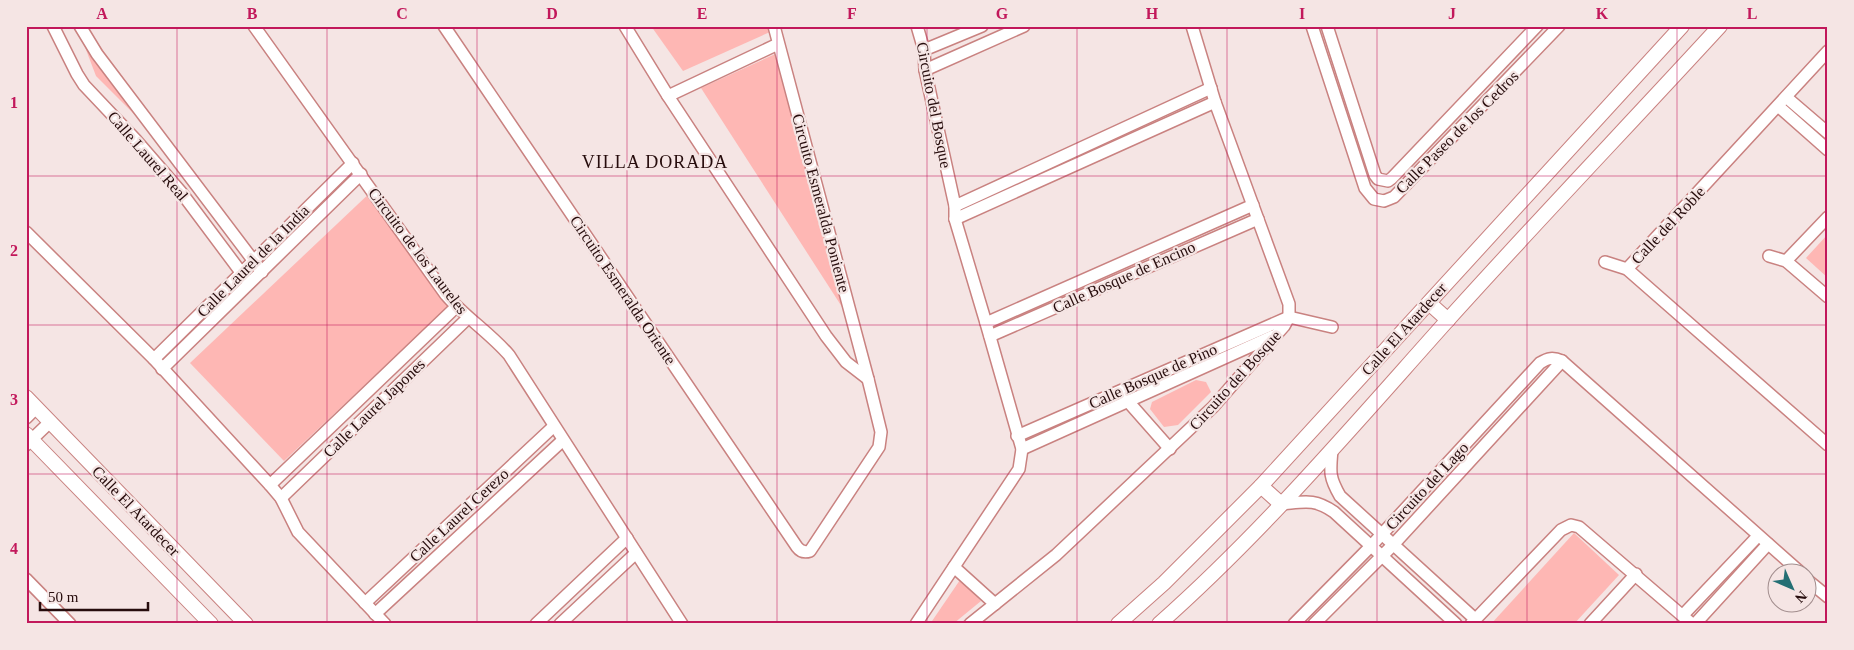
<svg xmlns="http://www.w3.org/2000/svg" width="1854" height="650" font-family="'Times New Roman',serif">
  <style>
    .green { fill: #feb7b4 }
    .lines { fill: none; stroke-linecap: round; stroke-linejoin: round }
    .minor-casing { stroke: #c98280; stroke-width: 14 }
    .tertiary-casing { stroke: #c98280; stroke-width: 16 }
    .minor { stroke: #fff; stroke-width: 11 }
    .tertiary { stroke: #fff; stroke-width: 14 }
    .grid { fill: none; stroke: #c2185b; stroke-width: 1; stroke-opacity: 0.55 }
    .labels { text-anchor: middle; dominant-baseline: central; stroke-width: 4.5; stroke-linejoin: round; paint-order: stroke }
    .street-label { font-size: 16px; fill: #260c0c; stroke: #f5e5e4 }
    .neighbourhood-label { font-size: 18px; letter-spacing: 1px; fill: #260c0c; stroke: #f5e5e4 }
    .neatline { fill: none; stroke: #c2185b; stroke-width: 2 }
    .grid-label { font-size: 16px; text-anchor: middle; font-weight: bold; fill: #c2185b }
  </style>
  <rect width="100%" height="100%" fill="#f5e5e4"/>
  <g class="green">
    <path d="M77,26H85L151,115L142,122L96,76Z"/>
    <path d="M651,26H769L770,32L683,71Z"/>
    <path d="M784,50L862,338L701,88Z"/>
    <path d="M374,189L454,301L284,461L190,363Z"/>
    <path d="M1828,234V278L1806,258Z"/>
    <path d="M1196,380L1206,382L1211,392L1178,425L1164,427L1150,409L1152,402Z"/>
    <path d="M1574,533L1619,575L1574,624H1491Z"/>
    <path d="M960,580L981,601L953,624H930Z"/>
  </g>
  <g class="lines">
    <defs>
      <g id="minor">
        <path d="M53,26L77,74L84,85L136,140L181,192L249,283"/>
        <path d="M80,26L97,54L262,272"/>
        <path d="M254,26L446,295C465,317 490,333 509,355L682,624"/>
        <path d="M444,26L797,547C800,551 804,553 810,551L879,447L881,432L868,379L774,26"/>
        <path d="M625,26L668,96L826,336L846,362L868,379"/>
        <path d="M1312,26L1365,188L1374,199L1384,201L1394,197L1559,26"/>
        <path d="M1327,26L1375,175L1378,179L1388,181L1392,178L1537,26"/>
        <path d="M924,50L982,26"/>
        <path d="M925,70L1024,26"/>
        <path d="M668,96L778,44"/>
        <path d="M1786,97L1828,133"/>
        <path d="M1778,106L1828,150"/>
        <path d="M955,206L1211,88"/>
        <path d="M955,219L1215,102"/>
        <path d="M26,232L154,359L270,485L281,498L298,532L385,624"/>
        <path d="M1769,256L1786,261L1828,297"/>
        <path d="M1786,261L1828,217"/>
        <path d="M1605,262L1627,269L1828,445"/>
        <path d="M1627,269L1828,51"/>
        <path d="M986,323L1253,205"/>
        <path d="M990,336L1258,219"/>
        <path d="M154,359L353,163"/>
        <path d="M162,369L361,174"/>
        <path d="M1125,398L1170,449"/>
        <path d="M26,418L36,408"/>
        <path d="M1017,436L1289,317L1332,327"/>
        <path d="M26,445L50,422"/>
        <path d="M1022,449L1273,336"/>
        <path d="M1332,450C1330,472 1329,477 1340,496L1475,619"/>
        <path d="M270,485L456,307"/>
        <path d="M281,498L468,318"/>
        <path d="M1281,504C1304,502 1314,498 1334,512L1456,624"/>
        <path d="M954,567L995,604"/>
        <path d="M26,579L70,624"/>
        <path d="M1806,579L1828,597"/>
        <path d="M365,603L553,427"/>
        <path d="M375,614L562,441"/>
        <path d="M1683,615L1758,536"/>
        <path d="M536,624L627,538"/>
        <path d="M560,624L636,553"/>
        <path d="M916,624L1019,469L1022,449L986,323L955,219V206L925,70L924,50L917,26"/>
        <path d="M970,624L1056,555L1213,407L1284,326L1289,317V304L1215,102L1192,26"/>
        <path d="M1294,624L1371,546L1540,363C1548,358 1553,357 1562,361L1800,572"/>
        <path d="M1314,624L1393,545L1562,361"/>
        <path d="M1471,624L1561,530L1571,525L1579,527L1692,624"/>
        <path d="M1590,624L1636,574"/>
        <path d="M1695,624L1768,544"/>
      </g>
      <g id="tertiary">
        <path d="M1429,303L1448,320"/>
        <path d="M26,397L246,624"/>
        <path d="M26,434L211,624"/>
        <path d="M1261,486L1281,504"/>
        <path d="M1118,624L1164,583L1261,486L1682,26"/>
        <path d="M1159,624C1263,532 1353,426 1446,322C1536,222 1629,125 1720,26"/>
      </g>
    </defs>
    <use href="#minor" class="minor-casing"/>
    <use href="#tertiary" class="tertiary-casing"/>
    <use href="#minor" class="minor"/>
    <use href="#tertiary" class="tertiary"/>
  </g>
  <path class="grid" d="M177,26V624M327,26V624M477,26V624M627,26V624M777,26V624M927,26V624M1077,26V624M1227,26V624M1377,26V624M1527,26V624M1677,26V624M26,176H1828M26,325H1828M26,474H1828"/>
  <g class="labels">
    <g class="street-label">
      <text transform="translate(934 105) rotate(79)">Circuito del Bosque</text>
      <text transform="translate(1457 132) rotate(-45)">Calle Paseo de los Cedros</text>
      <text transform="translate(148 156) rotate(49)">Calle Laurel Real</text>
      <text transform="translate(821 203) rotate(75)">Circuito Esmeralda Poniente</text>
      <text transform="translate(1668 225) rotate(-47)">Calle del Roble</text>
      <text transform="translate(418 251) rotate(53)">Circuito de los Laureles</text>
      <text transform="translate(253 261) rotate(-45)">Calle Laurel de la India</text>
      <text transform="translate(1124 277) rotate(-24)">Calle Bosque de Encino</text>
      <text transform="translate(623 290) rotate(56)">Circuito Esmeralda Oriente</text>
      <text transform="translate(1404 329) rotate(-48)">Calle El Atardecer</text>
      <text transform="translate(1153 376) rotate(-24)">Calle Bosque de Pino</text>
      <text transform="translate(1235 380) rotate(-48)">Circuito del Bosque</text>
      <text transform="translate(374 408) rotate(-44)">Calle Laurel Japones</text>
      <text transform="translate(1427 486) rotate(-47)">Circuito del Lago</text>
      <text transform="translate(136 511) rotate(46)">Calle El Atardecer</text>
      <text transform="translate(459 515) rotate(-43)">Calle Laurel Cerezo</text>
    </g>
    <g class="neighbourhood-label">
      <text x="655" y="162">VILLA DORADA</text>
    </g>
  </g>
  <rect width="1854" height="650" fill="none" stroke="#f5e5e4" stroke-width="55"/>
  <g transform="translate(1792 588) rotate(135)"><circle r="24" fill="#f5e5e4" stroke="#a28e8e"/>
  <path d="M0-4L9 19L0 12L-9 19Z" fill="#246f74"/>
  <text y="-8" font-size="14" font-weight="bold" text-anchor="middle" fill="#260c0c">N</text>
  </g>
  <path d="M40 602v8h108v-8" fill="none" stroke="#260c0c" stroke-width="2.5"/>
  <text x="48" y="602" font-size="15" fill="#260c0c" stroke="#f5e5e4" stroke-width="4" paint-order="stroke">50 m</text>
  <rect x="28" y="28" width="1798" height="594" class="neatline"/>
  <g class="grid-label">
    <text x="102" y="19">A</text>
    <text x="252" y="19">B</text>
    <text x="402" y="19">C</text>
    <text x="552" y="19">D</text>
    <text x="702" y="19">E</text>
    <text x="852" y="19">F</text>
    <text x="1002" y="19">G</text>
    <text x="1152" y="19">H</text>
    <text x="1302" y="19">I</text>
    <text x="1452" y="19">J</text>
    <text x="1602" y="19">K</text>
    <text x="1752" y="19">L</text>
    <text x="14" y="108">1</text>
    <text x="14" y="256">2</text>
    <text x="14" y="405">3</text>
    <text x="14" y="554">4</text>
  </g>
</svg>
